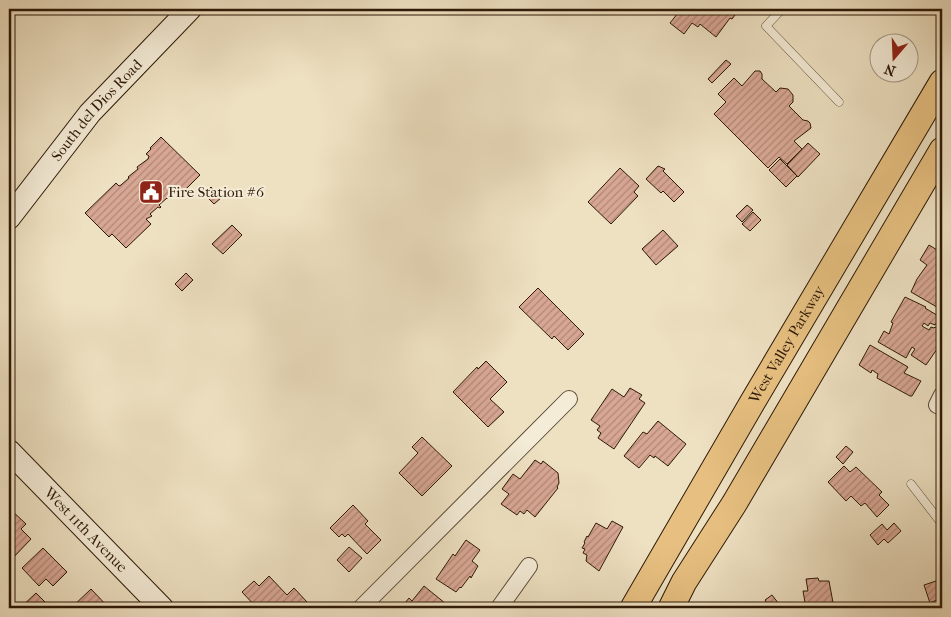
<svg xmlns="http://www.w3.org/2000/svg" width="951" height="617" font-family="'IM FELL French Canon',serif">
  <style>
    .building { fill: url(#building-hatch); stroke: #2d1907 }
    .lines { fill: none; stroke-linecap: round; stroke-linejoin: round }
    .lane-casing { stroke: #5d4b36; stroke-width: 9 }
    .street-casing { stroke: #5d4b36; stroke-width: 18 }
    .secondary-casing { stroke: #2d1907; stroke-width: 24 }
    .primary-casing { stroke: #2d1907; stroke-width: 27 }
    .lane { stroke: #f4ecd7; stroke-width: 8 }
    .street { stroke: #f4ecd7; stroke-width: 16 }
    .secondary { stroke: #f4ecd7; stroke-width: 22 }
    .primary { stroke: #e7c081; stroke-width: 25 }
    .labels { text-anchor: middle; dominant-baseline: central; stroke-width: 4; stroke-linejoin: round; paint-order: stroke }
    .street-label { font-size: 15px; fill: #2d1907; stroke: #f4ecd7 }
    .poi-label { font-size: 15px; fill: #2d1907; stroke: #f4ecd7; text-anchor: start }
  </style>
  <defs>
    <pattern id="building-hatch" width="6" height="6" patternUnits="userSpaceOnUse" patternTransform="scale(1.25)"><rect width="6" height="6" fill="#d8a794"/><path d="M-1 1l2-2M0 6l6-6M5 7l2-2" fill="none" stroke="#b08777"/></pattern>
  </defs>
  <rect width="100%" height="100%" fill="#eee1c2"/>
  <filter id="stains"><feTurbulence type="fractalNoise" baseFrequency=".004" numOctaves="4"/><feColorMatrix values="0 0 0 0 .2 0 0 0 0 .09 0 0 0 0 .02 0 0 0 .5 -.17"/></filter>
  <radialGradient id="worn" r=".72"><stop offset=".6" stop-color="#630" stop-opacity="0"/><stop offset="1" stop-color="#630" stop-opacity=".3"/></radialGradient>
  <g class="building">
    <path d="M671,9H727L735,15L732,19L730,18L716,37L700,24L698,27L692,23L684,34L670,23L678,13Z"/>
    <path d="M726,60L731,64L712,83L708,79Z"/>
    <path d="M755,71H760L762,74V79L776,92L780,88L788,89L793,95V102L789,106L803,120L808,121L810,123L811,128L794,141L802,149L787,164L779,157L768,168L714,114L726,102L718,94L734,78L742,86Z"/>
    <path d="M161,137L200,175L183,192L180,189L178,190L177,188L169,196L170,197L168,199L167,198L159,205L161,207L160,208L158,207L150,214L152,216L146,219L151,224L126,248L112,234L109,237L85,213L116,183L119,186L121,185L129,178L128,177L138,169L137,167L148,159L149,156L146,154L151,149L150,148Z"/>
    <path d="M808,143L820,154L798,177L787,165Z"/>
    <path d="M780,159L797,176L786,187L769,170Z"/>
    <path d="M658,166L665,169L663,171L684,192L674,202L663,191L661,193L646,179Z"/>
    <path d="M620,168L639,186L634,192L638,196L611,224L588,202Z"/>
    <path d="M211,187L221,198L214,204L204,194Z"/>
    <path d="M747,205L753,210L742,222L736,216Z"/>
    <path d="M753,212L761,220L750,231L742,224Z"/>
    <path d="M232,225L242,235L223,254L212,244Z"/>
    <path d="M663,230L678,246L656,265L642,249Z"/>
    <path d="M929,245L942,253V295L940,298L942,299V310L911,292L917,279L927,265L920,260Z"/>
    <path d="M186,273L193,280L182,291L175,284Z"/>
    <path d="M538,288L584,334L568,350L554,336L552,339L519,307Z"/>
    <path d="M905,297L926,307L925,308L940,317L935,325L930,323L928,326L924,323L922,326L929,330L931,327L934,328L935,327L942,331V349L941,352L937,349L926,365L911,355L915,349L912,347L906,358L878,342L884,331L889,334L893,323L891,322Z"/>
    <path d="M870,345L908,367L904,373L921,381L912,396H910L877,378L878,374L872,370L871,373L859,365Z"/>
    <path d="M486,361L507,382L490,399L504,412L488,427L453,392L477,367L478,369Z"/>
    <path d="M630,388L642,395L639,399L645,403L614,449L598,438L601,433L597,430L600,426L591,420L612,389L624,397Z"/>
    <path d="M658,421L686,444L668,466L655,456L654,458L650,455L639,468L624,456L643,432L647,434Z"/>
    <path d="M422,437L452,466L422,496L399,473L418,453L412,447Z"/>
    <path d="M846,446L853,452L843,464L836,457Z"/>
    <path d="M535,460L541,464L543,461L558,473L559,483L557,487L558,488L535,517L527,510L524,514L520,511L517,515L501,504L509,494L502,489L513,474L520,479Z"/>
    <path d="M844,466L850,472L856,467L882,492L879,495L889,505L877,517L865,503L861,506L851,496L846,501L828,482Z"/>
    <path d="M353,505L368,521L365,524L381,540L367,554L348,534L345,537L342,534L339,537L330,528Z"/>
    <path d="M9,508L26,524L21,529L31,539L11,560L9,558Z"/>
    <path d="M612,521L623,527L599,571L586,561L587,555L583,553L585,549L582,548L585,543L584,542L587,536L588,537L596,523L607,529Z"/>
    <path d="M894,523L901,531L888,543L884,539L878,545L870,535L882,524L887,530Z"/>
    <path d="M466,540L480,550L472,561L478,566L471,578L470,576L461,588L460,587L456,592L436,579L453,554L455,556Z"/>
    <path d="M349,547L362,558L349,572L337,560Z"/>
    <path d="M43,548L67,572L53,586L46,579L39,586L22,568Z"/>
    <path d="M269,576L287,595L294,588L307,602L300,608H257L242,592L254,581L259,586Z"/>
    <path d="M818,578L819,581H829L834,608H806L803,591H808L806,579Z"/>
    <path d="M936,581L938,585L942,584V607L939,599L930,603L924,585Z"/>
    <path d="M424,586L451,608H401L409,598L412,601Z"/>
    <path d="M91,589L109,608H71Z"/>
    <path d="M36,593L51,608H20Z"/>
    <path d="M772,595L782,608H761L767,603L765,600Z"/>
    <path d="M557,603L568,608H553Z"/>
  </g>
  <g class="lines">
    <defs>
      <g id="lane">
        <path d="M782,9L766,26L839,102"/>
        <path d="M911,484L942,524"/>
      </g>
      <g id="street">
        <path d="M937,405L942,395"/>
        <path d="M361,608L569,399"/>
        <path d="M499,608L529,566"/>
      </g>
      <g id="secondary">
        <path id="s1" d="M9,218L90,113L190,9"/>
        <path id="s2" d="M9,451L162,608"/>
      </g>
      <g id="primary">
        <path id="s3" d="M633,608L752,403L942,82"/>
        <path d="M671,608L684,582L734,504L942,150"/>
      </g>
    </defs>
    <use href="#lane" class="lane-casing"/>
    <use href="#street" class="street-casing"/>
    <use href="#secondary" class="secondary-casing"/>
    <use href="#primary" class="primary-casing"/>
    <use href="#lane" class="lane"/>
    <use href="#street" class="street"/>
    <use href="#secondary" class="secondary"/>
    <use href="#primary" class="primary"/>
  </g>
  <defs>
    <symbol id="civic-square" viewBox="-11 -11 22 22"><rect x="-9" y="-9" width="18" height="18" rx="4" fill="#8f2418" stroke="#f4ecd7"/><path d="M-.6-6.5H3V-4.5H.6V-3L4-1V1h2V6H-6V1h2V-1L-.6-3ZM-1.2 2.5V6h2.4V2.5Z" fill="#fff"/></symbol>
  </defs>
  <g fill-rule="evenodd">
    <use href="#civic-square" x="137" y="178" width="28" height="28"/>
  </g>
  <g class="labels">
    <g class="street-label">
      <text stroke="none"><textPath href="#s1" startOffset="139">South del Dios Road</textPath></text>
      <text stroke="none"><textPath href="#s3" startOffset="305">West Valley Parkway</textPath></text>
      <text stroke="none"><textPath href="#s2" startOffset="110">West 11th Avenue</textPath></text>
    </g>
    <g class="poi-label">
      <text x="168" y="192">Fire Station #6</text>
    </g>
  </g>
  <rect width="951" height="617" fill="none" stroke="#eee1c2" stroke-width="30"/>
  <rect x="10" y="10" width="931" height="597" fill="none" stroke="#2d1907" stroke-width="2.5"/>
  <rect x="15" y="15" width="921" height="587" fill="none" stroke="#2d1907"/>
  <g transform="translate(894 58) rotate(199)"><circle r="24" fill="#f4ecd7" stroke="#a49884"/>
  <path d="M0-4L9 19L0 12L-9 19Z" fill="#8f2418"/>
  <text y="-8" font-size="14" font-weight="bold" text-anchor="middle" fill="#2d1907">N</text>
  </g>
  <rect width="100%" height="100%" filter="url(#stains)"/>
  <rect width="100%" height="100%" fill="url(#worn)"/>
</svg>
